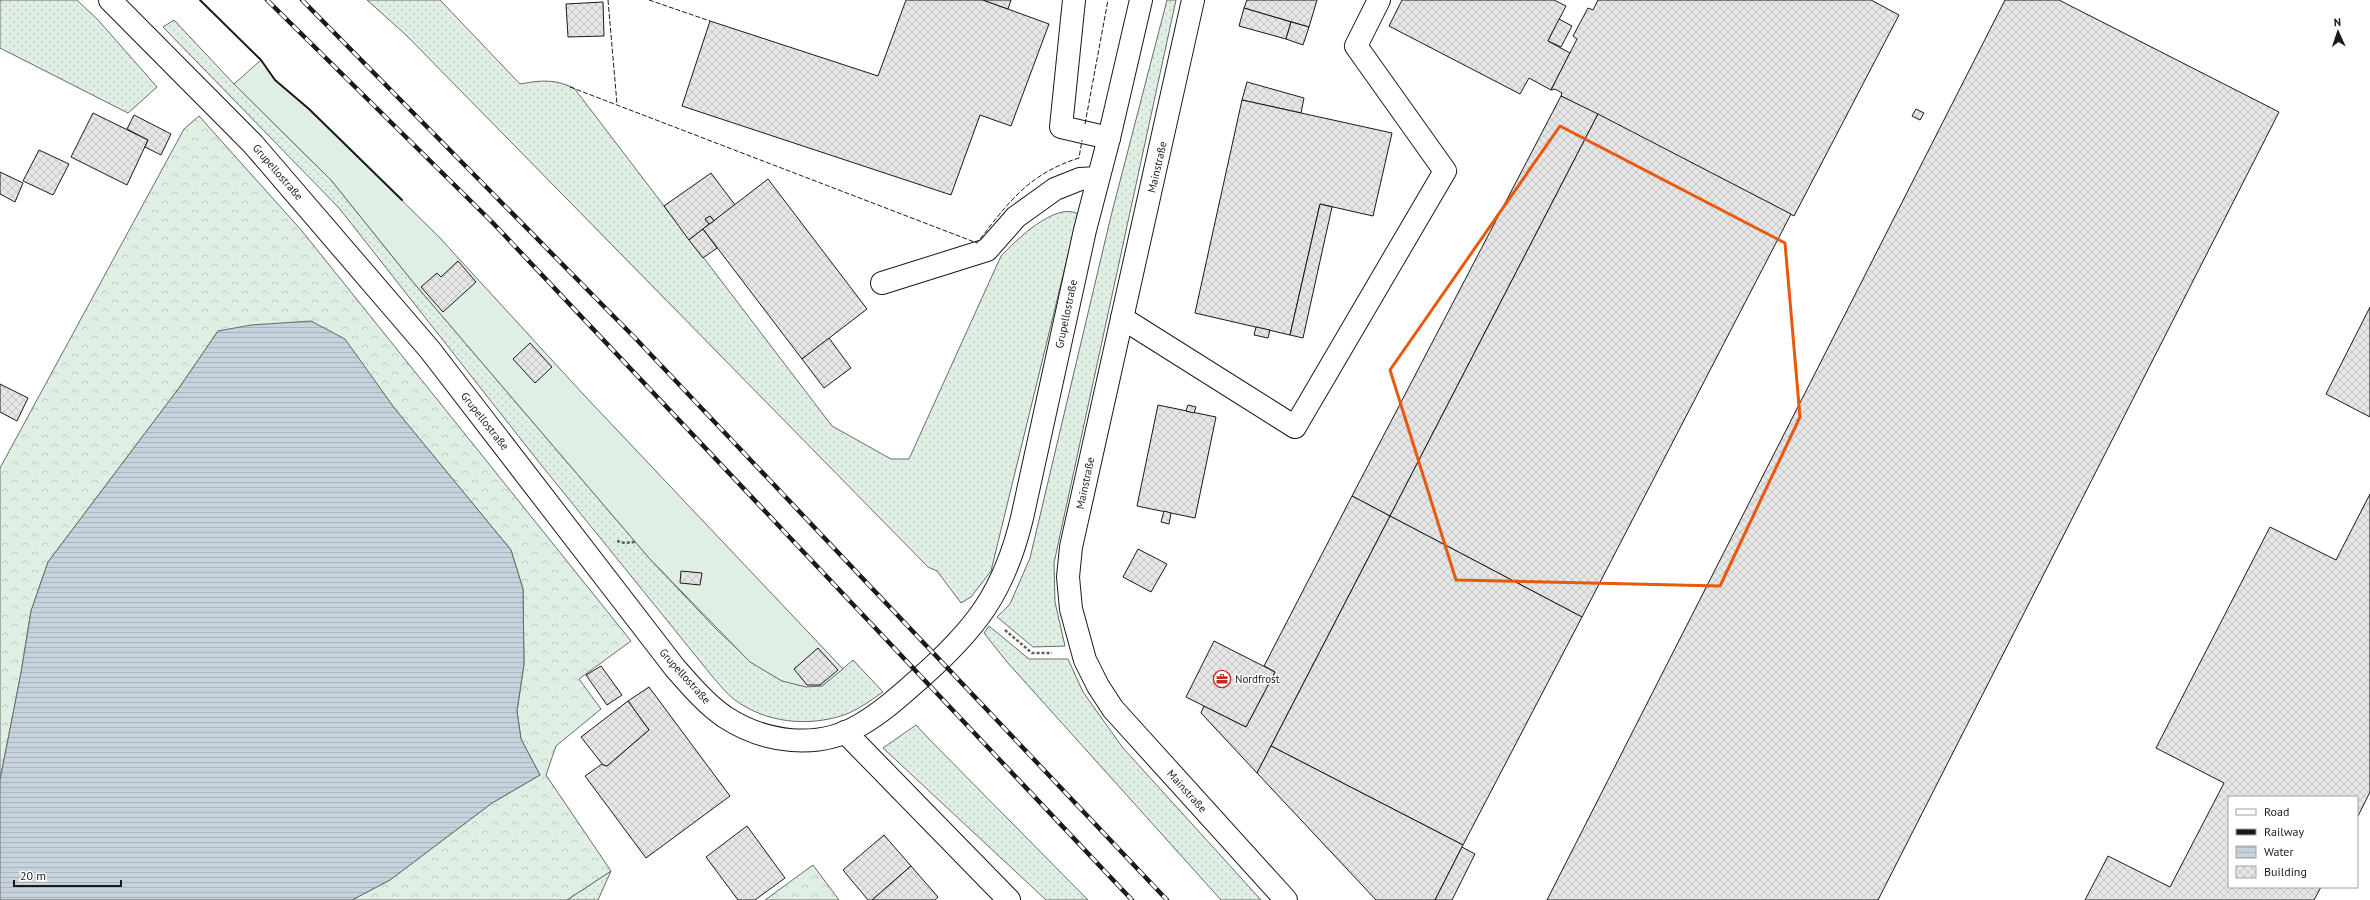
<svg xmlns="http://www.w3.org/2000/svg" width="2370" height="900" font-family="'PT Sans',sans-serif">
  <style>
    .grass { fill: url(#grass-dots); stroke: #6a6a6a }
    .forest { fill: url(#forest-crowns); stroke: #6a6a6a }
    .garden { fill: #e0efe3; stroke: #6a6a6a }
    .water { fill: url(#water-rules); stroke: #6a6a6a }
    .building { fill: url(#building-cross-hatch); stroke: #1a1a1a }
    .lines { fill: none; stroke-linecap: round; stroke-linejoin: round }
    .minor-casing { stroke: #1a1a1a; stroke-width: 24 }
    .path { stroke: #5f5f5f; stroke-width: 2.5; stroke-dasharray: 3 2; stroke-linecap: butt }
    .minor { stroke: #fff; stroke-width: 22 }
    .rail-casing { stroke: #1a1a1a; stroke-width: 4.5 }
    .rail { stroke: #fff; stroke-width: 3; stroke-dasharray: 9; stroke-linecap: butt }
    .fence { stroke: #1a1a1a; stroke-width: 1; stroke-dasharray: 5 2; stroke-linecap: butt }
    .wall { stroke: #1a1a1a; stroke-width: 2 }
    .marked { fill: none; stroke: #e8590c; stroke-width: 3; stroke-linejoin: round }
    .labels { text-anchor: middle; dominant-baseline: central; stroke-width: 3; stroke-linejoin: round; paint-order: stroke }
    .street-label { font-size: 11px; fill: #1a1a1a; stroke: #fff }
    .poi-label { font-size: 11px; fill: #1a1a1a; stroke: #fff; text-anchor: start }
  </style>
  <defs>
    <pattern id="grass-dots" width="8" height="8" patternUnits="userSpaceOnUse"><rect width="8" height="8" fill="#e0efe3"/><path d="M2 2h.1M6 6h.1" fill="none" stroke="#c0ccc2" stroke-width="1.8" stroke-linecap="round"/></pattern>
    <pattern id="forest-crowns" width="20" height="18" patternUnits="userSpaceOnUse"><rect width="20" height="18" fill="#e0efe3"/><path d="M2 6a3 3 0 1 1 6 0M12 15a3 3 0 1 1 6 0" fill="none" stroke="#c0ccc2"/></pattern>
    <pattern id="water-rules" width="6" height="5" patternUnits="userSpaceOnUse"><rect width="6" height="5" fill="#c6d2dc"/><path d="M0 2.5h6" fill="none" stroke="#aab4bc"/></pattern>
    <pattern id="building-cross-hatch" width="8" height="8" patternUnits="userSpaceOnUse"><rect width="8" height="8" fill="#e6e6e6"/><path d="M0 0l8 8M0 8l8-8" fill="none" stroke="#c5c5c5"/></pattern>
  </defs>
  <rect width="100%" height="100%" fill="#fff"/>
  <g class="grass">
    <path d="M0,0H77L99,21L157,87L128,113L0,48Z"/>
    <path d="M367,0H440L520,84C542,80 554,79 574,88L832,426L891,459H909L1001,256C1015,241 1056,201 1078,214L991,571L971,597L961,603L937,571L928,567L406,35Z"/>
    <path d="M1167,0H1176L1054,563L1055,602L1065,646L1033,647L997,617L1010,604L1030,558L1111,216Z"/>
    <path d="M174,20L234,84L331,180L413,282L649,558L716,629L750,661L782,681L822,686L853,660L883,692C871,700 858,710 844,715C808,727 766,723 735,700C727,694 719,684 712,676L538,461L339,208L163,27Z"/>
    <path d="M989,626L1029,659H1068L1083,692L1123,748L1261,900H1221L1007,662L984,633Z"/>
    <path d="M916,725L928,738L1088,900H1046L883,748Z"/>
    <path d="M611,871L598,900H567Z"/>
  </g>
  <g class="forest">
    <path d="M199,116L302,231L631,641L579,679L601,709L556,746L546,775L611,871L567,900H352L390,880L492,803L540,775L521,739L517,711L524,664L523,589L511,550L395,409L345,340L218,331L179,388L48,562L31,611L21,673L0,780V468L184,129Z"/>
    <path d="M813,865L839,900H765Z"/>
  </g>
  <path class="garden" d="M261,60L275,80L309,109L439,237L583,394L843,669L822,686L806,687L782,681L750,662L649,558L413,282L331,180L234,84Z"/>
  <path class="water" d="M311,321L345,339L395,409L511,550L523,589L524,664L517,711L521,739L540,775L492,803L390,880L352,900H0V780L21,673L31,611L48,562L179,388L218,331L251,325Z"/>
  <g class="building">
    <path d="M906,0H983L1049,24L1011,126L980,115L951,195L682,106L710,21L878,76Z"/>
    <path d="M983,0H1011L1008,9Z"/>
    <path d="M1247,0H1317L1309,27L1244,8Z"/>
    <path d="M1402,0H1554L1566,6L1548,41L1570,53L1551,90L1529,78L1520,94L1389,26Z"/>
    <path d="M1598,0H1871L1899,15L1794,216L1561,96L1562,93L1555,89L1551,90L1577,39L1573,36L1588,8L1593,10Z"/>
    <path d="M2005,0H2059L2279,112L1878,900H1547Z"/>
    <path d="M603,2L604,36L568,37L566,4Z"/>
    <path d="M1244,8L1291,22L1286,39L1239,26Z"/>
    <path d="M1559,19L1572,26L1561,47L1548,41Z"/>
    <path d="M1291,22L1309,27L1303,45L1286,39Z"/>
    <path d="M1247,82L1304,98L1301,113L1242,100Z"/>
    <path d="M1561,96L1598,114L1390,516L1352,496Z"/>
    <path d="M1242,100L1392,133L1373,216L1320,204L1290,335L1195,313Z"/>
    <path d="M1916,109L1924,113L1920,120L1912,116Z"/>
    <path d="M93,113L148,140L127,185L71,157Z"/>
    <path d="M1598,114L1791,214L1582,617L1390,516Z"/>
    <path d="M134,115L171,134L161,155L145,147L148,140L127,129Z"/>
    <path d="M39,150L69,164L53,195L23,181Z"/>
    <path d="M0,172L23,183L15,202L0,194Z"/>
    <path d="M711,173L735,205L714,221L710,216L705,219L709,224L689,240L664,206Z"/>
    <path d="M768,179L867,309L802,359L703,229Z"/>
    <path d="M1320,204L1332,207L1303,338L1290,335Z"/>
    <path d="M710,216L714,221L709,224L705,219Z"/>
    <path d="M703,229L717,248L703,258L689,240Z"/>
    <path d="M458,261L476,282L443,312L421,287L437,273L441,277Z"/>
    <path d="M2370,307V417L2326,394Z"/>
    <path d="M1256,327L1270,330L1268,338L1254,335Z"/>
    <path d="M829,338L851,368L824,388L802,359Z"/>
    <path d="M530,343L552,367L535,383L513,359Z"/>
    <path d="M0,384L28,398L17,421L0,412Z"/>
    <path d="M1158,405L1216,417L1195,518L1137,506Z"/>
    <path d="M1188,405L1196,407L1194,413L1186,411Z"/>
    <path d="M2370,494V792L2357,818V797H2229V887H2321L2314,900H2085L2108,856L2170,887L2224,783L2156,748L2270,527L2336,560Z"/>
    <path d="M1352,496L1390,516L1257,773L1201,713L1204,706L1246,727L1275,672L1264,666Z"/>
    <path d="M1164,511L1171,513L1169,524L1161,522Z"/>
    <path d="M1390,516L1582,617L1463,845L1271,746Z"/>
    <path d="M1138,549L1167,564L1151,592L1123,577Z"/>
    <path d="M681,571L702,573L700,585L680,583Z"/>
    <path d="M1214,641L1275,672L1246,727L1186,697Z"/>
    <path d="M818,648L838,670L820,685H807L794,669Z"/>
    <path d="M601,666L622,695L607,705L586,675Z"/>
    <path d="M649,687L730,796L646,858L585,776L602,764L607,766L649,730L628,701Z"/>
    <path d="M628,701L649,730L607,766L603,765L581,737Z"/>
    <path d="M1271,746L1463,845L1435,900H1376L1257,773Z"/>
    <path d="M747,826L785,878L755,900H738L706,857Z"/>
    <path d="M884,835L911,866L872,900H868L843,870Z"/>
    <path d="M1462,847L1475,854L1452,900H1435Z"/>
    <path d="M911,866L938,897L935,900H872Z"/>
  </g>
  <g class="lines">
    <defs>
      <g id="minor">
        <path d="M110,0L253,144L430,350L675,668C691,686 706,704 725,717C765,743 818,750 860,725C881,713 900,696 918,680C975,630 1004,593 1022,518L1085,230L1109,138L1141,0"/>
        <path d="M1074,0L1061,127L1109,138"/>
        <path d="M1193,0L1071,547L1068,577L1071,609L1085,660L1098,686L1113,709L1286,900"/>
        <path d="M882,283L987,250L1016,217L1055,189L1080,179L1098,178"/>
        <path d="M1122,318L1295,427L1445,171L1356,46L1379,0"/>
        <path d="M845,732L1009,900"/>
      </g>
    </defs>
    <use href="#minor" class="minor-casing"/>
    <g class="path">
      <path d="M617,541L625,543L635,542"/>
      <path d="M1005,630L1032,653H1052"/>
    </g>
    <use href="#minor" class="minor"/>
    <defs>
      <g id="rail">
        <path d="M267,0L492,222L1132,900"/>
        <path d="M302,0L637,340L1167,900"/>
      </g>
    </defs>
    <use href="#rail" class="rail-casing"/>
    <use href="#rail" class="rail"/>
    <g class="fence">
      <path d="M608,0L617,104"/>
      <path d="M649,0L710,21"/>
      <path d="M570,87L977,243C1008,203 1028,174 1079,158L1082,140"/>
      <path d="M1085,124L1108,0"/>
    </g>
    <path class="wall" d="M200,0L261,60L275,80L309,109L402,200"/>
  </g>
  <path class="marked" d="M1560,126L1785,243L1800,417L1720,586L1456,580L1390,370Z"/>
  <defs>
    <symbol id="office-ring" viewBox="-11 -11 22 22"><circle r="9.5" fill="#fff" stroke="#c62828" stroke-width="1.5"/><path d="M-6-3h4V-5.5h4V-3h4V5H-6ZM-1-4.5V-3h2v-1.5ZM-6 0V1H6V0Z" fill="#c62828"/></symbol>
  </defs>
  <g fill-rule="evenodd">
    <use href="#office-ring" x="1212" y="669" width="20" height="20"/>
  </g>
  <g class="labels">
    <g class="street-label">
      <text transform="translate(1157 167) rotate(-77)">Mainstraße</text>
      <text transform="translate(278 172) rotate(49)">Grupellostraße</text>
      <text transform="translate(1066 314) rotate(-78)">Grupellostraße</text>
      <text transform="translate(485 421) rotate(52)">Grupellostraße</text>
      <text transform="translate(1085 483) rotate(-78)">Mainstraße</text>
      <text transform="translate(685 676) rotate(48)">Grupellostraße</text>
      <text transform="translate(1187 791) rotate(48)">Mainstraße</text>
    </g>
    <g class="poi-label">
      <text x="1235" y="679">Nordfrost</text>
    </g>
  </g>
  <rect x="2228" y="796" width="130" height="92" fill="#ffffff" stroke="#a3a3a3"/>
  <rect x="2236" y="809" width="20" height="6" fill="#ffffff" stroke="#a3a3a3"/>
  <text x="2264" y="816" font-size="12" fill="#1a1a1a">Road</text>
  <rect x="2236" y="829" width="20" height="6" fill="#1a1a1a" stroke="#a3a3a3"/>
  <text x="2264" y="836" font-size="12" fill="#1a1a1a">Railway</text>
  <rect x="2236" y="846" width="20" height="12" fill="url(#water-rules)" stroke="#a3a3a3"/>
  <text x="2264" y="856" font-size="12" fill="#1a1a1a">Water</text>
  <rect x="2236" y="866" width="20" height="12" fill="url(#building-cross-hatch)" stroke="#a3a3a3"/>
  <text x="2264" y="876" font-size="12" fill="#1a1a1a">Building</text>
  <g transform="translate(2338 32) rotate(357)" stroke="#ffffff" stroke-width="3" paint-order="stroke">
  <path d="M0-3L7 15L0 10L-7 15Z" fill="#1a1a1a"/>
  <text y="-6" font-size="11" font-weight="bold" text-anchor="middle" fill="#1a1a1a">N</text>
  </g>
  <path d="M14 880v6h107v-6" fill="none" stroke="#1a1a1a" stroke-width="2"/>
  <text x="20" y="880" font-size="12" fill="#1a1a1a" stroke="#ffffff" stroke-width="3" paint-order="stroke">20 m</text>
</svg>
